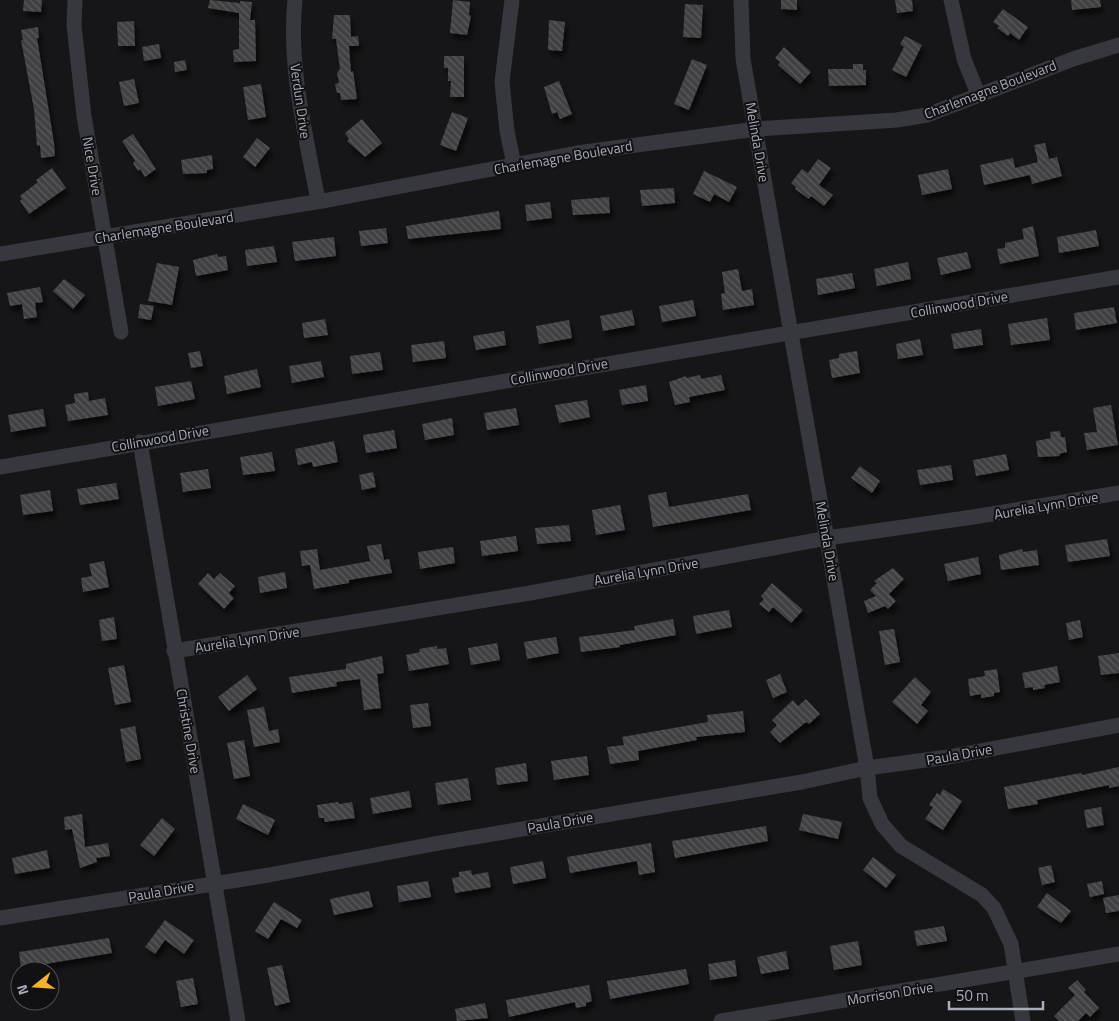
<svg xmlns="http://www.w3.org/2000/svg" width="1119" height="1021" font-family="'Titillium Web',sans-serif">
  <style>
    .building { fill: url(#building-back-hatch); filter: url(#shadow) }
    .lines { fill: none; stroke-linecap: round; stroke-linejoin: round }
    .minor { stroke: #37383d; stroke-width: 15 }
    .labels { text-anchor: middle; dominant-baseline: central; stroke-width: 4; stroke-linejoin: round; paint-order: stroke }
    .street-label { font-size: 14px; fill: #a8adb8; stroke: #111113 }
  </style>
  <defs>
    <pattern id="building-back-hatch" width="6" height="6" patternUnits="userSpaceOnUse" patternTransform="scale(1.25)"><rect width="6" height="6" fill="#404145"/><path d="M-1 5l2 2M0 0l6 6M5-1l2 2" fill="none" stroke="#595a5e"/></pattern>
    <filter id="shadow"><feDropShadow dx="3" dy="5.5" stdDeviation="2.5" flood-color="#0009"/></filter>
  </defs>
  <rect width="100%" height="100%" fill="#161618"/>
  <g class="building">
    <path d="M24,0H42L41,12L23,11Z"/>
    <path d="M210,0L240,3V1L252,2L250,20H255L256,61L234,62L233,50L239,49V13L208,8Z"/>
    <path d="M453,0L470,2L469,15L471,16L467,35L450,33Z"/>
    <path d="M781,0H797V10L781,9Z"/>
    <path d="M895,0H912L913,11L897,13Z"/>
    <path d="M1071,0H1100L1101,7L1072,10Z"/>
    <path d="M685,4L703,5L701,38L683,37Z"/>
    <path d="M1003,9L1028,27L1019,40L1010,33L1008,36L997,28L999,26L993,22Z"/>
    <path d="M334,15H350L351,37L358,36L359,46H349L351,72L353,71L357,99L341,100L340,93H337L335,84L339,83L337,73L340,69L336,39H332Z"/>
    <path d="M549,20L565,22L562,51L548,50Z"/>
    <path d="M134,21L135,46H118L117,22Z"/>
    <path d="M38,27L39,38H37L54,143L55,156L41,158L40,145L37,146L34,109L21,40H23L21,30Z"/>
    <path d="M905,36L922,45L906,77L892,70L904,47L900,44Z"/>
    <path d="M159,44L161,58L144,61L142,47Z"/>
    <path d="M784,47L811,72L800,84L778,65L780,62L775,58Z"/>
    <path d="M444,56H464V97H450L451,81H448V68H444Z"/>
    <path d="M692,59L707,65L689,110L674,104Z"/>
    <path d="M185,60L187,70L175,72L174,62Z"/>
    <path d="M853,64H863V70H866V85L829,86L828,69H853Z"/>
    <path d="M134,79L139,103L124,106L119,82Z"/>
    <path d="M559,81L572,114L560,119L557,112L552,114L544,87Z"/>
    <path d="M261,84L266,117L248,120L243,87Z"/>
    <path d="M452,112L468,118L456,151L440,145Z"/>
    <path d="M362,119L382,143L365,157L347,141L349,139L345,133Z"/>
    <path d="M133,134L156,169L145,177L140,169L138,171L133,163L135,161L122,141Z"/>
    <path d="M257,138L270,148L255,167L243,157Z"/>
    <path d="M1045,143L1049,159L1057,157L1062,176L1032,184L1030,175L984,185L980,165L1013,158L1015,168L1038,162L1034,145Z"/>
    <path d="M212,155L213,169L207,170V173L183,174L181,160Z"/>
    <path d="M818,159L831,168L819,185L833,195L824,206L811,196L809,199L795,189L796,187L791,183L802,169L808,173Z"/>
    <path d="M52,168L66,188L29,214L20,201L22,199L20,196L38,182L36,180Z"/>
    <path d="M948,169L952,189L922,195L918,175Z"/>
    <path d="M704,171L737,187L729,202L714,194L710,202L693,194Z"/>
    <path d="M674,188L675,203L642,206L640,190Z"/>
    <path d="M609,197L610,213L573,215L571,200Z"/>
    <path d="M550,202L552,218L527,221L525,205Z"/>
    <path d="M499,211L501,229L408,239L406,226Z"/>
    <path d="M1033,226L1039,256L1000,264L997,249L1005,248V243L1024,239L1022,229Z"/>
    <path d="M386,228L388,243L361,246L359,231Z"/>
    <path d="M1096,230L1099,246L1059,253L1057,237Z"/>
    <path d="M334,237L336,256L295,261L292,242Z"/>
    <path d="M274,246L277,262L247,266L245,250Z"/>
    <path d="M967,252L971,268L941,275L937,258Z"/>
    <path d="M217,254L218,257L226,256L228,270L196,276L193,260Z"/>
    <path d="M908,262L911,279L877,286L874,269Z"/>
    <path d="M157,263L179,267L172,305L148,301Z"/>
    <path d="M738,269L742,291L752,289L754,305L723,310L721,294L725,293L722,272Z"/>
    <path d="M852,273L855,288L818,295L816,279Z"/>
    <path d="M64,279L85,295L73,309L53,291Z"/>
    <path d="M40,287L43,302L35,303L37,317L24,319L22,304L10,306L7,293Z"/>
    <path d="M693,300L696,316L662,322L659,306Z"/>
    <path d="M140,304L154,306L151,320L138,318Z"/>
    <path d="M1114,307L1117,323L1076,330L1074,313Z"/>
    <path d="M632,310L635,325L603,331L600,316Z"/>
    <path d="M1047,318L1050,340L1011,345L1008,324Z"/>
    <path d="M325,319L328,335L304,338L302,323Z"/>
    <path d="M569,320L572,338L539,344L536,326Z"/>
    <path d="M981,329L983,345L954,349L951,334Z"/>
    <path d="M504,331L506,345L476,350L473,336Z"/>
    <path d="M920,339L923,355L898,359L896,344Z"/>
    <path d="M444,341L446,358L413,362L411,345Z"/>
    <path d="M200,351L203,366L191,368L188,353Z"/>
    <path d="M857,351L860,373L832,378L829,360L839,358V354Z"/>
    <path d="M380,352L383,370L352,374L350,356Z"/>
    <path d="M321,361L324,377L292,383L289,366Z"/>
    <path d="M257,369L261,387L227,394L224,376Z"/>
    <path d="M700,375L701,379L721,375L725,390L689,397L690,402L675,405L669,382L686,376V378Z"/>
    <path d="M191,381L195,399L158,406L155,387Z"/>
    <path d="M646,385L648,401L622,405L619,390Z"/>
    <path d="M88,392L89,401L105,398L108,415L68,421L65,405L75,403L74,394Z"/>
    <path d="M587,400L590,417L559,423L555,405Z"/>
    <path d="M1111,405L1118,445L1087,450L1084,433L1097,432L1093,408Z"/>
    <path d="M516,408L519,425L487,430L484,413Z"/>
    <path d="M43,409L46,426L11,432L8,415Z"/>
    <path d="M452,418L454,435L425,440L422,424Z"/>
    <path d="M394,430L397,448L366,453L363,435Z"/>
    <path d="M1060,431L1061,437H1065L1067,452L1059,454L1060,456L1038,457L1036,441L1051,438L1050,432Z"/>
    <path d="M334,441L338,462L313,467L312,462L298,465L295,449Z"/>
    <path d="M272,452L275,471L243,475L240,457Z"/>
    <path d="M1006,454L1009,470L976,476L973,460Z"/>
    <path d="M951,465L953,480L920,485L917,470Z"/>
    <path d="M860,466L880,481L872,493L851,478Z"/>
    <path d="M208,469L211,488L183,492L180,473Z"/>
    <path d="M373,472L376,487L362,490L359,475Z"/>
    <path d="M116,483L119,499L80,505L77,489Z"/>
    <path d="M50,490L53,511L23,515L20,495Z"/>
    <path d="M666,492L669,507L748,494L751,510L653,527L648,495Z"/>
    <path d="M620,505L625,530L596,535L592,510Z"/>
    <path d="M569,525L571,541L537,544L535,528Z"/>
    <path d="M516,536L518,551L482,556L480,541Z"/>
    <path d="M1107,539L1110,556L1068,562L1065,545Z"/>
    <path d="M381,544L384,560L389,559L392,573L349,580V583L314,589L310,565L302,566L300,551L317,549L320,570L370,561L367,546Z"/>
    <path d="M453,547L455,563L420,569L418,552Z"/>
    <path d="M1022,549L1023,552L1037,550L1039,565L1001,570L999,555Z"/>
    <path d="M978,557L981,574L948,581L944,564Z"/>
    <path d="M104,561L109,587L83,592L81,578L92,576L89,564Z"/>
    <path d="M893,568L904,579L889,594L896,601L888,609L885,606L868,613L864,601L876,596L870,590L877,583L874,581Z"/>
    <path d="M285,572L287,588L260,593L258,577Z"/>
    <path d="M208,573L214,579L220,573L235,586L229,593L234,598L224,609L198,584Z"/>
    <path d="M772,583L803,610L791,623L773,607L769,612L759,604L764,599L761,596Z"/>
    <path d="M729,610L732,627L696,634L693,616Z"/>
    <path d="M114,617L117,639L102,641L99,620Z"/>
    <path d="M673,619L676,635L620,645V647L581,652L579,637L635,630L634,626Z"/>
    <path d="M1080,620L1083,637L1069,640L1066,623Z"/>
    <path d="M894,629L900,662L885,665L879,631Z"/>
    <path d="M556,637L559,653L527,659L524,642Z"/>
    <path d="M497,643L500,660L471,665L468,648Z"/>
    <path d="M437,646V649L446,648L449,664L409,671L406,655L420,652L419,649Z"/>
    <path d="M1119,653V673L1101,675L1098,656Z"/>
    <path d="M382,656L384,673L377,674L381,708L364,710L360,679L336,682L337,686L292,693L289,677L346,669V664Z"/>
    <path d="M124,665L131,702L115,705L108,668Z"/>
    <path d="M1057,666L1060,682L1044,685L1045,688L1033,690V687L1025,688L1022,673Z"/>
    <path d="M997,669L1000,692L994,693V696L981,698V694L970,696L968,679L985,676L984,671Z"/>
    <path d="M780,674L787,692L773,698L766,680Z"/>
    <path d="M247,675L257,689L229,711L218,697Z"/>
    <path d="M915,677L931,692L921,705L928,711L917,724L892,702Z"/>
    <path d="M806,699L820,714L809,724L806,722L780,743L770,732L777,725L772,720L793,700L798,706Z"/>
    <path d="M428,703L431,726L413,728L410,705Z"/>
    <path d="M264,707L269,731L278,729L280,742L254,747L247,710Z"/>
    <path d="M743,711L745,732L696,737L697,740L638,751L639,760L610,764L607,747L624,745L622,737L708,722L707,715Z"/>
    <path d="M135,726L141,759L126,762L120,729Z"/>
    <path d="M244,740L250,776L234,779L227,743Z"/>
    <path d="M587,756L589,775L554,780L551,761Z"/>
    <path d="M526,763L528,781L497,785L495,768Z"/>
    <path d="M1119,767V786L1109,788V785L1037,800L1038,804L1008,809L1004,787L1081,773L1082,775Z"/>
    <path d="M468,778L471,800L438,805L435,783Z"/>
    <path d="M943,789L962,801L943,830L925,819L933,807L929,805L937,793L940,795Z"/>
    <path d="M409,791L412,807L373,814L370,798Z"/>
    <path d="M338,802L339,804L352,802L355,818L325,822L324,818H319L317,805Z"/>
    <path d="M243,804L275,820L268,835L236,819Z"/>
    <path d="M1101,807L1104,825L1087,828L1084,810Z"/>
    <path d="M82,814L85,847L108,843L110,856L96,858L97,862L80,868L72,829L65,830L64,817Z"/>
    <path d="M803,814L842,822L838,839L799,830Z"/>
    <path d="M162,818L175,829L154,856L140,845Z"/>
    <path d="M766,826L768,841L675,858L672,841Z"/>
    <path d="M651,843L655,872L639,875L637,861L570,873L567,857Z"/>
    <path d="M47,850L50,868L15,874L12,858Z"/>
    <path d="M873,857L896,875L886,888L863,870Z"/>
    <path d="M543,861L546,878L513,884L510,867Z"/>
    <path d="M1051,865L1055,882L1042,885L1038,868Z"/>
    <path d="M471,870L472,875L488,872L491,887L455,893L452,878L459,877V872Z"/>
    <path d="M428,881L431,897L399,902L397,886Z"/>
    <path d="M1102,881L1104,894L1090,897L1087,884Z"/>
    <path d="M369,891L373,907L334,915L330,899Z"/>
    <path d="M1047,893L1071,911L1061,923L1037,907Z"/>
    <path d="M1119,895V911L1106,913L1103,898Z"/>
    <path d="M274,902L302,920L297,928L281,919L268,939L255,931Z"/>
    <path d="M165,920L194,940L184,954L165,940L155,954L145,947Z"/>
    <path d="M944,926L947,941L917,946L914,931Z"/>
    <path d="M109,938L112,953L21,968L19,952Z"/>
    <path d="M858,941L862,965L834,970L830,946Z"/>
    <path d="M786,951L789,969L761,974L757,957Z"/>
    <path d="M735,960L737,976L710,980L708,964Z"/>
    <path d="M282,965L290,1002L275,1006L267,968Z"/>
    <path d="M686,969L689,984L610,999L607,981Z"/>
    <path d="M193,978L198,1004L181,1007L176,981Z"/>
    <path d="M1077,980L1086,990L1084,992L1099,1008L1090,1017L1086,1013L1078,1021H1059L1054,1016L1075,995L1068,988Z"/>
    <path d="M589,985L592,1001L586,1003V1006L576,1008L575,1002L509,1017L506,1000Z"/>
    <path d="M485,1003L488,1018L457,1021L455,1009Z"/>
  </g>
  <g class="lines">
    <g class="minor">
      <path d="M75,0L74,25L84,116L121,332"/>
      <path d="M295,0C288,67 306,135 318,201"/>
      <path d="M512,0L502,82L507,131L514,165"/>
      <path d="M741,0L743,59L867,768L870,798L882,824L901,846L982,895L994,908L1011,944L1023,1021"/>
      <path d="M951,0L964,59L978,94"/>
      <path d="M0,254L328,200L577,153L756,129L897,120L927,115L1073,59L1119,45"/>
      <path d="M140,442L238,1021"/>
      <path d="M0,467L1119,277"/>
      <path d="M174,651L530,593L827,538L973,517L1119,493"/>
      <path d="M0,918L269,875L439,843L802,782L867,768L948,757L1119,725"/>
      <path d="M721,1021L1119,954"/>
    </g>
  </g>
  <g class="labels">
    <g class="street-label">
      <text transform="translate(990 89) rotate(-21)">Charlemagne Boulevard</text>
      <text transform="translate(301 101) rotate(82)">Verdun Drive</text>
      <text transform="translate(758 142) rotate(80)">Melinda Drive</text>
      <text transform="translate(563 157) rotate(-10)">Charlemagne Boulevard</text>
      <text transform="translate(93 166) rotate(80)">Nice Drive</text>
      <text transform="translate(164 227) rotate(-9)">Charlemagne Boulevard</text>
      <text transform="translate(959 304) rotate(-10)">Collinwood Drive</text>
      <text transform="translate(559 371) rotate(-10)">Collinwood Drive</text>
      <text transform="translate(160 438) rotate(-10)">Collinwood Drive</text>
      <text transform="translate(1046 505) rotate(-10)">Aurelia Lynn Drive</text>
      <text transform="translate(828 541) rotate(80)">Melinda Drive</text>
      <text transform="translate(646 571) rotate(-10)">Aurelia Lynn Drive</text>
      <text transform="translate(247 639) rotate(-9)">Aurelia Lynn Drive</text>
      <text transform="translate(189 731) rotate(80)">Christine Drive</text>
      <text transform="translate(959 754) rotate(-10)">Paula Drive</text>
      <text transform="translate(560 822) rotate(-10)">Paula Drive</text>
      <text transform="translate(161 891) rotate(-10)">Paula Drive</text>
      <text transform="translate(890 993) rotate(-9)">Morrison Drive</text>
    </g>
  </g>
  <g transform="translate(35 986) rotate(253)"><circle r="24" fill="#111113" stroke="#4d4f55"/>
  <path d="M0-4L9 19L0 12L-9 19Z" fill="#f2b134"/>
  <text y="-8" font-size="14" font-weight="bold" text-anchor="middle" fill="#a8adb8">N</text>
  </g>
  <path d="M949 1001v8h94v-8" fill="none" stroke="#a8adb8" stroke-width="2.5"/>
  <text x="956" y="1001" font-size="15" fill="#a8adb8" stroke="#111113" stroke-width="4" paint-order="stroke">50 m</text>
</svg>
